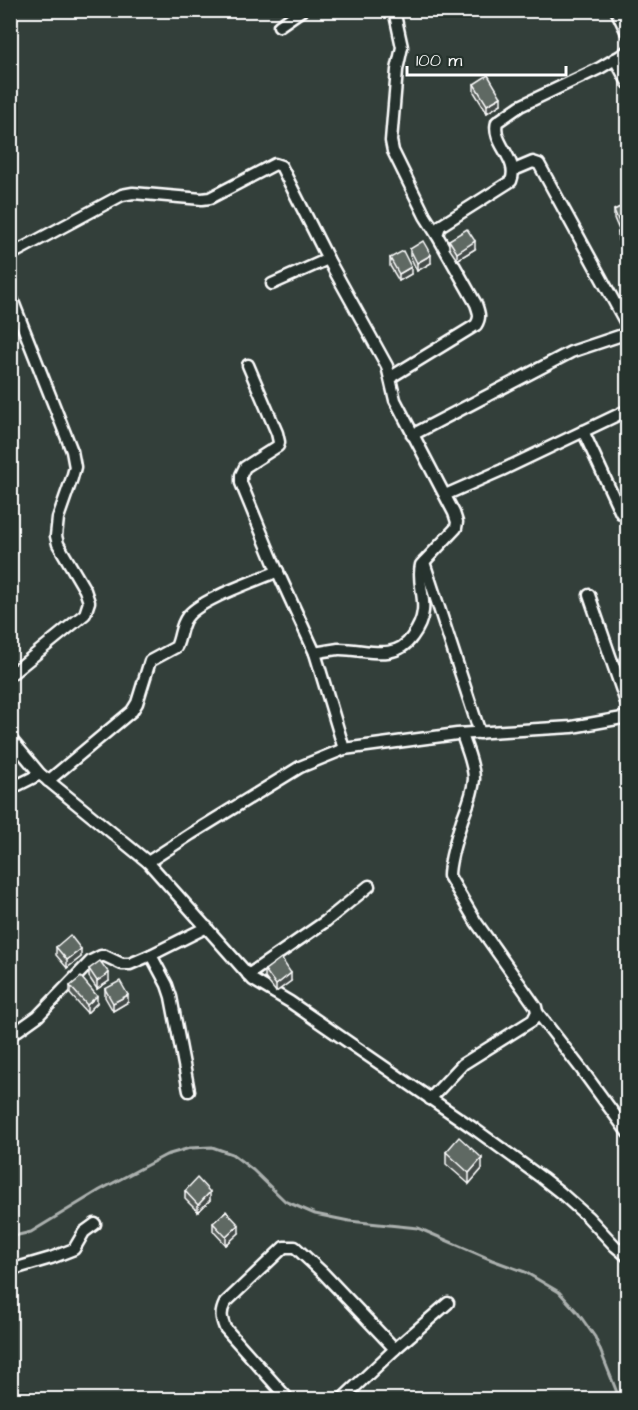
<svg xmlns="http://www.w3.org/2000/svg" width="638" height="1410" font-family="'Architects Daughter',sans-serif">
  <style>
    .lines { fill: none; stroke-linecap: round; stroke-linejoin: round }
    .stream { stroke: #abb0ae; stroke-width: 3 }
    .minor-casing { stroke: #fff; stroke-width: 15 }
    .minor { stroke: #26332d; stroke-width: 10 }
    .wall { fill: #525a56; stroke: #fff; stroke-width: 1.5 }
    .shaded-wall { fill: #424a46; stroke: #fff; stroke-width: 1.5 }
    .building { fill: #5f6964; stroke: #fff; stroke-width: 1.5 }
  </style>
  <rect width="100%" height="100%" fill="#333f3a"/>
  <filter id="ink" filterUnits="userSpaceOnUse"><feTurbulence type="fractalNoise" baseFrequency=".0167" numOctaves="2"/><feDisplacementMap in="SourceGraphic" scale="12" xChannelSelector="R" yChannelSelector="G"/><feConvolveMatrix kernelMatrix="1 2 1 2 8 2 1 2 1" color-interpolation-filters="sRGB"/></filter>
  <g filter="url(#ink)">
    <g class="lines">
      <path class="stream" d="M10,1237L31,1232L100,1190L166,1155L190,1148L212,1147L232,1154L253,1170L285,1201L315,1214L349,1221L418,1228L492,1260L525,1272L559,1292L578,1313L595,1337L620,1400"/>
      <defs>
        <g id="minor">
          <path d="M394,10L402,47L397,70L393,117L391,141L393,151L425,216L437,235"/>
          <path d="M616,10L628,35"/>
          <path d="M279,26L302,10"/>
          <path d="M615,59L628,83"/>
          <path d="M514,170L533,162L539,164L628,327"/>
          <path d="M10,255L122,195L133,193L202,199L210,198L275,164L281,166L328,259L387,366L395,400L454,513L457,522L456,528L421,565C417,580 425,596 423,611C422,621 418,629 412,637C394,663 364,648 338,649C331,650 323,651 315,653"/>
          <path d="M272,284L328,259"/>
          <path d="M10,294L72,451L75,467L72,478L58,518L56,536L58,544L85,590L89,602L85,614L10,675"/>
          <path d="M248,365L277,433L279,442L278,446L245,467L241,475V483L276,568L315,653L344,749"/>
          <path d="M391,377L476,325C481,317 479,313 476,304L437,235L440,226L511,181C520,160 491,143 497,122L520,106L600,68L622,55L628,50"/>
          <path d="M583,431L621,513"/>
          <path d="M412,435L571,352L628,333"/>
          <path d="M445,495L502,470L628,410"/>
          <path d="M424,562L480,733"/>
          <path d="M589,595L628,708"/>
          <path d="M10,738L40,774L148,862L253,980L290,1002L476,1130L542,1178L561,1193L588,1217L615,1246L628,1257"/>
          <path d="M48,781L132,711L137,703L150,661L176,647C181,637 180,626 187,617C200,599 256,581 278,571"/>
          <path d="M10,789L40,774"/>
          <path d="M148,862L191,834L300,767L344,749L457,734L572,727L628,717"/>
          <path d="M151,955L167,985L171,997L189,1091"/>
          <path d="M248,975L326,921L369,886"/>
          <path d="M537,1012L582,1070L628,1133"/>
          <path d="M10,1036L38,1016L91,961L101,956H105L122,964H130L151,955L207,927"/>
          <path d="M430,1099L463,1064L533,1020L537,1012L536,1007L476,922L449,876C449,860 457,836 462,820C467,807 473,794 474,779C474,764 466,748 462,734"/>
          <path d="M10,1270L51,1258L74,1249L84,1232L95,1224"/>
          <path d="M289,1400L225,1328C221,1318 220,1313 225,1303L284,1247H295L323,1273L395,1349"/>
          <path d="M341,1400L395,1349L448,1303"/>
        </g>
      </defs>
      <use href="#minor" class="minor-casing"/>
      <use href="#minor" class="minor"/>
    </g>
    <g class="wall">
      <path d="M474,84L501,104L487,113L474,92Z"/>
      <path d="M627,204L619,230L614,218V210Z"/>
      <path d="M627,227V249L623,251L618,240V232Z"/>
      <path d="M449,240L475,249L457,260L449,248Z"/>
      <path d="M410,249L431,263L417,271L410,256Z"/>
      <path d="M390,258L411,274L399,281L390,266Z"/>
      <path d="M56,947L81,957L67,968L56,955Z"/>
      <path d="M89,969L109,981L97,989L89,977Z"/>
      <path d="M265,970L291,981L276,992L265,978Z"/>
      <path d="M70,986L97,1003L87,1013L70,994Z"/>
      <path d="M105,989L128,1002L113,1011L105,997Z"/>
      <path d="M446,1152L482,1169L469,1184L446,1164Z"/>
      <path d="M185,1191L210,1200L198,1212L185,1199Z"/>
      <path d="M213,1223L239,1233L226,1245L213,1231Z"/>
    </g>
    <g class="shaded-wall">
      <path d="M501,97V104L487,113V105Z"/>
      <path d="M627,218V226L619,230V222Z"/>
      <path d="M475,241V249L457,260V253Z"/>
      <path d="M627,241V249L623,251V243Z"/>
      <path d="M431,255V263L417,271V263Z"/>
      <path d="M411,267V274L399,281V274Z"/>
      <path d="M81,949V957L67,968V960Z"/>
      <path d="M109,973V981L97,989V981Z"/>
      <path d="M291,973V981L276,992V985Z"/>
      <path d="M128,995V1002L113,1011V1003Z"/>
      <path d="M97,996V1003L87,1013V1005Z"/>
      <path d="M482,1158V1169L469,1184V1173Z"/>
      <path d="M210,1192V1200L198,1212V1205Z"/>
      <path d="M239,1225V1233L226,1245V1237Z"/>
    </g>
    <g class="building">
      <path d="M488,75L501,97L487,105L474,84Z"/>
      <path d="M627,204V218L619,222L614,210Z"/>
      <path d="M627,227V241L623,243L618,232Z"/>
      <path d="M467,229L475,241L457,253L449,240Z"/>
      <path d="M423,241L431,255L417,263L410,249Z"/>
      <path d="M403,251L411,267L399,274L390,258Z"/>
      <path d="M70,935L81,949L67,960L56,947Z"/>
      <path d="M281,958L291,973L276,985L265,970Z"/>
      <path d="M100,961L109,973L97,981L89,969Z"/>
      <path d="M81,977L97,996L87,1005L70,986Z"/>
      <path d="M120,981L128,995L113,1003L105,989Z"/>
      <path d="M459,1137L482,1158L469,1173L446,1152Z"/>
      <path d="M197,1178L210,1192L198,1205L185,1191Z"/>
      <path d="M226,1211L239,1225L226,1237L213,1223Z"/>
    </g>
  </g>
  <rect width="638" height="1410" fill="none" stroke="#26332d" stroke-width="36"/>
  <rect x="18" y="18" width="602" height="1374" fill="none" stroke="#fff" stroke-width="2" filter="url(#ink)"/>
  <path d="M407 66v9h159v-9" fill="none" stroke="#ffffff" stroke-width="3"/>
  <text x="416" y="66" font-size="18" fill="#ffffff" stroke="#26332d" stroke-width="4.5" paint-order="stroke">100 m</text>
</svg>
